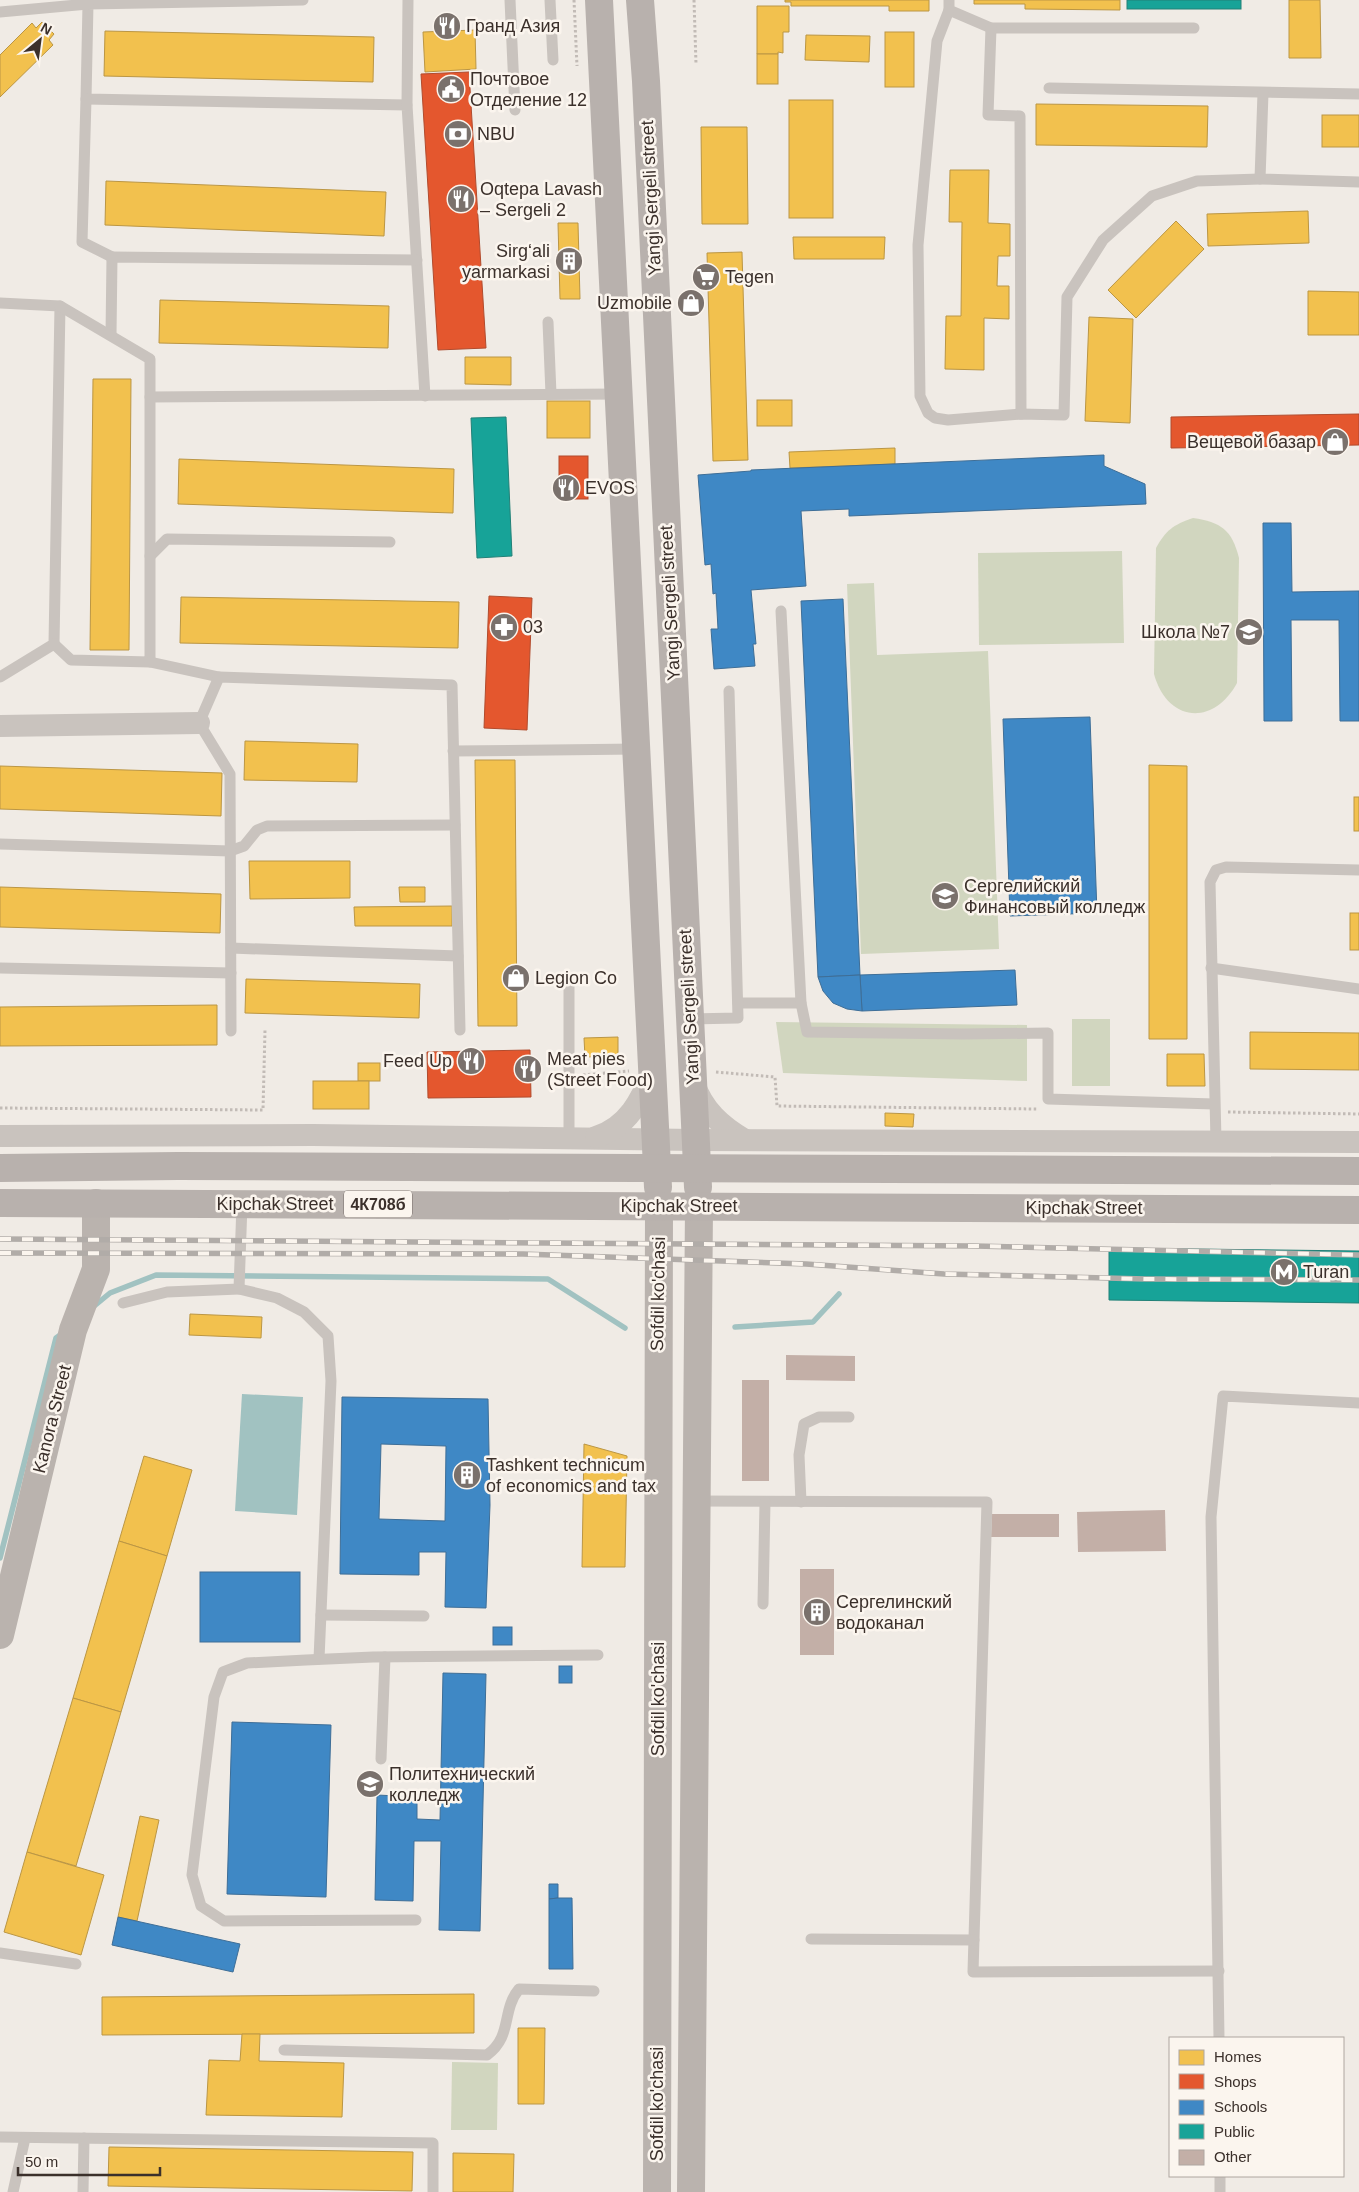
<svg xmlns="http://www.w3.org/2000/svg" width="1359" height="2192" font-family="Helvetica,sans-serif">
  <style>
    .green { fill: #d1d6bf }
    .water { fill: #a1c2c1 }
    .homes { fill: #f2c14e; stroke: #bb9644 }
    .shops { fill: #e4572e; stroke: #b14b2d }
    .schools { fill: #3f88c5; stroke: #3e6e97; fill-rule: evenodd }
    .public { fill: #17a398; stroke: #228077 }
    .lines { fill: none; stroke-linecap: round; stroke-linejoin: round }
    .stream { stroke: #a1c2c1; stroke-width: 5.5 }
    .building { fill: #c3afa7 }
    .path { stroke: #c2bbb6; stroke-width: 3; stroke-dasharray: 2.5 2.5; stroke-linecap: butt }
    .lane { stroke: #c9c3be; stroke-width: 11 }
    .street { stroke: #c9c3be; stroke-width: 22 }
    .secondary { stroke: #bab3ae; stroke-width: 28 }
    .primary { stroke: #b8b1ad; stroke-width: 28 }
    .rail-casing { stroke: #b1aca8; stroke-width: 5.5 }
    .rail { stroke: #fbf5ee; stroke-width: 4; stroke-dasharray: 11; stroke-linecap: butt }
    .labels { text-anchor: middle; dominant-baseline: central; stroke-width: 5; stroke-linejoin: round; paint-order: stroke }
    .shield { fill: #fbf5ee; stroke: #756b66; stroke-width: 1 }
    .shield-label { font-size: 16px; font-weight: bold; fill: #3b302b }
    .poi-label { font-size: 18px; fill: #3b302b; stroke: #fbf5ee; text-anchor: start }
    .street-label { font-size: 18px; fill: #3b302b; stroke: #fbf5ee }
  </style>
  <rect width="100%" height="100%" fill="#f0ebe5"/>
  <g class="green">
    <path d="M1193,518C1221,522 1232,530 1239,558L1237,683C1213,727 1167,722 1154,674L1156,548C1166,530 1173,525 1193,518Z"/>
    <path d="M1122,551L1124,643L979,645L978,553Z"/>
    <path d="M874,583L877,655L988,651L999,949L861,954L847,584Z"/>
    <rect x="1072" y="1019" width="38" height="67"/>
    <path d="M776,1022L1027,1025V1081L783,1073Z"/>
    <path d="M452,2062L498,2063L497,2130H451Z"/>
  </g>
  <path class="water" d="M242,1394L303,1397L297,1515L235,1511Z"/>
  <g class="homes">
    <path d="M785,0H929V11H889V6H791V2H785Z"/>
    <path d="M974,0H1120V10L1025,9V4H974Z"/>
    <path d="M1289,0H1320L1321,58H1289Z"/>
    <path d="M757,6H789V32H783V53L778,52V54H757Z"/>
    <path d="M42,22L54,34L49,40L53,45L0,97V55L32,23L36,28Z"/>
    <path d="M475,30L476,69L425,72L423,32Z"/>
    <path d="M105,31L374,37L373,82L104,76Z"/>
    <rect x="885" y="32" width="29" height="55"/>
    <path d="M806,35L870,36L869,62L805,60Z"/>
    <rect x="757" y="54" width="21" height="30"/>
    <rect x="789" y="100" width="44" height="118"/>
    <path d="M1036,104L1208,106L1207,147L1036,145Z"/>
    <rect x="1322" y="115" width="37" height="32"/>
    <path d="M701,127H747L748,224H702Z"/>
    <path d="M950,170H989L988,223L1010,224V256H998L997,286H1009V319L984,318V370L945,369L946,316H961L962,222H949Z"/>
    <path d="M106,181L386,192L384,236L105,225Z"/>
    <path d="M1308,211L1309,243L1208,246L1207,214Z"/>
    <path d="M1176,221L1204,249L1136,318L1108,290Z"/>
    <path d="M558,223H578L580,299H560Z"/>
    <path d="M793,237H885L884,259H794Z"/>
    <path d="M742,252L748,460L713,461L707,253Z"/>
    <path d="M1308,291L1359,292V335H1308Z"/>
    <path d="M160,300L389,306L388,348L159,343Z"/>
    <path d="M1089,317L1133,319L1130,423L1085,421Z"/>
    <path d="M465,357H511V385L465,384Z"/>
    <path d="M93,379H131L129,650H90Z"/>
    <rect x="757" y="400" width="35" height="26"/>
    <rect x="547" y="401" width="43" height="37"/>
    <path d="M895,448V464L790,468L789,452Z"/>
    <path d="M179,459L454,469L453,513L178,504Z"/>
    <path d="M181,597L459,602L458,648L180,643Z"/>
    <path d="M245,741L358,744L357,782L244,780Z"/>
    <path d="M475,760H515L517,1026H478Z"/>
    <path d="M1149,765L1187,766V1039H1149Z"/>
    <path d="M0,766L222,773L221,816L0,809Z"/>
    <rect x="1354" y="797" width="5" height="34"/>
    <path d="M249,861H350V898L250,899Z"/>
    <path d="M0,887L221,894L220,933L0,927Z"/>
    <path d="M399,887H425V902H400Z"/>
    <path d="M452,906V926H355L354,907Z"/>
    <rect x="1350" y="913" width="9" height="37"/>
    <path d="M246,979L420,984L419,1018L245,1013Z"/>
    <path d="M217,1005V1045L0,1046V1007Z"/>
    <path d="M1250,1032L1359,1033V1070L1250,1069Z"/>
    <path d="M618,1037V1056L585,1057L584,1038Z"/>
    <path d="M1167,1054H1204L1205,1086H1167Z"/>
    <rect x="358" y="1063" width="22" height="18"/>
    <rect x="313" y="1081" width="56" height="28"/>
    <path d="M885,1113L914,1114L913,1127L885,1126Z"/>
    <path d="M190,1314L262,1317L261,1338L189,1335Z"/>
    <path d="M584,1444L627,1456L625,1567H582Z"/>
    <path d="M144,1456L192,1470L167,1556L119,1541Z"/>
    <path d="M119,1541L167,1556L121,1712L73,1698Z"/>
    <path d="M73,1698L121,1712L76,1866L27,1852Z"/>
    <path d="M140,1816L159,1820L137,1921L118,1917Z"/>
    <path d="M27,1852L104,1875L81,1955L4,1932Z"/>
    <path d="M474,1994V2033L102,2035V1997Z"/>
    <path d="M518,2028H545L544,2104H518Z"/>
    <path d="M242,2034H260L259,2061L344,2063L342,2117L206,2115L209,2060L240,2061Z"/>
    <path d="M109,2147L413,2152L412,2191L108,2186Z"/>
    <path d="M453,2153L514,2154L513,2192H453Z"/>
  </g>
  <g class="shops">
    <path d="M469,72L486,348L438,350L421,74Z"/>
    <path d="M1359,414V445L1171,448V417Z"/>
    <rect x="559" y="456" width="29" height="43"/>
    <path d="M489,596L532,598L527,730L484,728Z"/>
    <path d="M530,1050L531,1097L428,1098L427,1052Z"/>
  </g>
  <g class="schools">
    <path d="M1104,455V466L1145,484L1146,504L849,516V509L801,511L806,586L751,590L756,644H753L755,666L714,669L711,629H718L716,593L713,594L711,564L705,565L698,475L751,471V470Z"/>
    <path d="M1263,523H1291L1292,592L1359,591V721H1340L1339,620H1291L1292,721H1264Z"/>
    <path d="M843,599L860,975L818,977L801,601Z"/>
    <path d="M1090,717L1097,913L1010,916L1003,719Z"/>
    <path d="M1015,970L1017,1005L862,1011L860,975Z"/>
    <path d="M860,975L862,1011L847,1009L833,1003L823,991L818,977Z"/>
    <path d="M342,1397L488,1399L490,1505L486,1608L445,1607L446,1552H419V1575L340,1574ZM381,1444L446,1446L445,1521L379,1519Z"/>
    <rect x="200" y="1572" width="100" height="70"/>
    <rect x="493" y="1627" width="19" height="18"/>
    <rect x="559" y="1666" width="13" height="17"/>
    <path d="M443,1673L486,1674L480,1931L439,1930L441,1841H414L413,1901L375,1900L377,1795L417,1797V1819L440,1820Z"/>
    <path d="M232,1722L331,1725L326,1897L227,1894Z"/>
    <path d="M549,1884H558V1898L549,1899Z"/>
    <path d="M558,1898H572L573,1969H549V1899Z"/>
    <path d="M118,1917L240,1944L233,1972L112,1945Z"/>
  </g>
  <g class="public">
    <rect x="1127" y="0" width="114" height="9"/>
    <path d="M506,417L512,556L477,558L471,418Z"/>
    <path d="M1109,1248L1359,1251V1303L1109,1300Z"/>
  </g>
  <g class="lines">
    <g class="stream">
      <path d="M93,1307L110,1293L156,1275L548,1279L625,1328"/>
      <path d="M735,1327L813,1322L839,1294"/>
      <path d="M0,1558L56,1338L63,1333"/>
    </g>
  </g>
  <g class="building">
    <path d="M786,1355L855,1356V1381L786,1380Z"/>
    <rect x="742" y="1380" width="27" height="101"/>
    <path d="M1165,1510L1166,1551L1078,1552L1077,1512Z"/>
    <path d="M992,1514H1059V1537H991Z"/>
    <rect x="800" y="1569" width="34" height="86"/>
  </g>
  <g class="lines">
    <g class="path">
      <path d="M574,0L577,66"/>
      <path d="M694,0L696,64"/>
      <path d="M716,1072L775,1077L777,1106L1037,1109"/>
      <path d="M583,1075L629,1071"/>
      <path d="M0,1108L263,1110L265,1030"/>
      <path d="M1228,1112L1359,1114"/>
    </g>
    <g class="lane">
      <path d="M303,0L88,4L86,99L407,105L425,396"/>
      <path d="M510,0L515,110"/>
      <path d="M550,0L553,60"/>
      <path d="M949,0V10L991,28H1194"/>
      <path d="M949,10L937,41L918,245L920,396L928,413L935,418L948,420L1021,414L1064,415L1067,297L1103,240L1152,196L1197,181L1260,179"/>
      <path d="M0,12L88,4V0"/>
      <path d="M991,28L988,115L1020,116L1021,414"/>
      <path d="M1049,88L1359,94"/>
      <path d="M1263,93L1260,179L1359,182"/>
      <path d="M86,99L82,242L112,257"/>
      <path d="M407,105L408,0"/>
      <path d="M0,303L60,306L54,644L0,677"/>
      <path d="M548,322L551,394"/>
      <path d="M111,335L112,257L417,260"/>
      <path d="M150,397L619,394"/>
      <path d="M150,556L167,539L390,542"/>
      <path d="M54,644L71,660L150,662V359L60,306"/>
      <path d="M150,662L219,677"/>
      <path d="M453,751L637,749"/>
      <path d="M0,844L230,851L244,846L257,830L267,826L455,825"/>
      <path d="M231,948L458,956"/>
      <path d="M0,968L231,973"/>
      <path d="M1211,968L1359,989"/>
      <path d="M569,982V1138"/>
      <path d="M738,1003H801L781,611"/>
      <path d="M801,1003L807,1032L964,1034L1048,1033V1099L1214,1104"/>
      <path d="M689,1019L738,1018L729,691"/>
      <path d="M231,1031L230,774L199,723L219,677L452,685L460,1030"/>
      <path d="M1216,1141L1210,882L1216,870L1226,867L1359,870"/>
      <path d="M239,1289L277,1298L304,1312L328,1336L331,1381L319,1659"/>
      <path d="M123,1303L167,1292L239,1289L242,1204"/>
      <path d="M696,1501L987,1502L973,1972L1219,1971"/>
      <path d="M801,1502L799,1455L804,1424L819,1417H849"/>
      <path d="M763,1604L765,1502"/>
      <path d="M321,1615L424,1616"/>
      <path d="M381,1759L385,1657"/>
      <path d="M416,1920L224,1921L201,1906L192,1875L214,1697L223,1672L247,1663L306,1660L373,1657L598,1655"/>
      <path d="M811,1939L974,1940"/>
      <path d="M0,1953L76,1964"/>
      <path d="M1219,2038L1211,1517L1223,1396L1359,1403"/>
      <path d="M284,2050L487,2055C513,2036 501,2011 519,1989L594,1991"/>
      <path d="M0,2137L433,2143V2192"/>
      <path d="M1220,2176V2192"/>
      <path d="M13,2192L25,2138"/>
      <path d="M83,2192L84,2138"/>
    </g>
    <g class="street">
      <path d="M0,726L199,723"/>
      <path d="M694,1083C703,1110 721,1126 745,1140"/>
      <path d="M0,1136L313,1135L695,1140L1359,1142"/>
      <path d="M596,1137C628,1127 641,1100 653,1071"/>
    </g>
    <g class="secondary">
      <path d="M0,1635L73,1330L96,1269V1203"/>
      <path d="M657,2192L659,1206"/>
      <path d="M691,2192L699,1206"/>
    </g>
    <g class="primary">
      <path d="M599,0L658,1187"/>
      <path d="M640,0L646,81L698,1187"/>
      <path d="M0,1168L178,1166L1359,1171"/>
      <path d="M0,1203L1359,1210"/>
    </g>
    <defs>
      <g id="rail">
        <path d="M0,1239L975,1246L1359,1255"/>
        <path d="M0,1253L523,1254L806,1264L944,1274L1146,1279L1359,1280"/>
      </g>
    </defs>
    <use href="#rail" class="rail-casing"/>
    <use href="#rail" class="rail"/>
  </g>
  <defs>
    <symbol id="restaurant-disc" viewBox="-11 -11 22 22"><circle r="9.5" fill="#7a716c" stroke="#fbf5ee"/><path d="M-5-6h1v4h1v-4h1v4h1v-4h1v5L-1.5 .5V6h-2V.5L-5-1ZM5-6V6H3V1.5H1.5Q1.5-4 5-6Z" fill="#fff"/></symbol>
    <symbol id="civic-disc" viewBox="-11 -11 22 22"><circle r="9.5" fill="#7a716c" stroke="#fbf5ee"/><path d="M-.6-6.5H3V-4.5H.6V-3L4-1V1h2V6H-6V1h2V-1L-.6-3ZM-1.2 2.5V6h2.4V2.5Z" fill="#fff"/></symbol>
    <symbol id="bank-disc" viewBox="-11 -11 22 22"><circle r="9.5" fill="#7a716c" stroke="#fbf5ee"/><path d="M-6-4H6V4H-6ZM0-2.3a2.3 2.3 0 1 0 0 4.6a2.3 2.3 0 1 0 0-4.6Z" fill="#fff"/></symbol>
    <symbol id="building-disc" viewBox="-11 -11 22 22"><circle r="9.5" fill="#7a716c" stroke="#fbf5ee"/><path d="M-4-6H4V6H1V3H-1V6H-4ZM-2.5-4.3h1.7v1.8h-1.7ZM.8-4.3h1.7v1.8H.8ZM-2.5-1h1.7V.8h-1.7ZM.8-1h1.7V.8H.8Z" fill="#fff"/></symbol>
    <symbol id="supermarket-disc" viewBox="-11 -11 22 22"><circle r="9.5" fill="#7a716c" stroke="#fbf5ee"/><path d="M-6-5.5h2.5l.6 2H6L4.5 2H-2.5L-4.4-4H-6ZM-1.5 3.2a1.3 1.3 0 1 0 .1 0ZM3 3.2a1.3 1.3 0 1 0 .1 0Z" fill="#fff"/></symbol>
    <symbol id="shop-disc" viewBox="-11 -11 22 22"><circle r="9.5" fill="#7a716c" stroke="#fbf5ee"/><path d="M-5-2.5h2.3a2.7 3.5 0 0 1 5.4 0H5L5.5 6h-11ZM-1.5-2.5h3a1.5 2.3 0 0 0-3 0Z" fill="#fff"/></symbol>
    <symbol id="pharmacy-disc" viewBox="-11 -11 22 22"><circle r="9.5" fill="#7a716c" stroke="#fbf5ee"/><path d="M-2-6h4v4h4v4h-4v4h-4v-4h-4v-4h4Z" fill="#fff"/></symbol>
    <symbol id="school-disc" viewBox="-11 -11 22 22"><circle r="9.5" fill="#7a716c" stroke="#fbf5ee"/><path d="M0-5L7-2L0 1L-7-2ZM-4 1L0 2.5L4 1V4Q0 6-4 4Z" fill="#fff"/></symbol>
    <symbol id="university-disc" viewBox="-11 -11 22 22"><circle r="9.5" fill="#7a716c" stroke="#fbf5ee"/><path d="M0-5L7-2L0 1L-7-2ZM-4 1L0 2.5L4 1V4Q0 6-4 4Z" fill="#fff"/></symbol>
    <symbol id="metro-disc" viewBox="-11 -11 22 22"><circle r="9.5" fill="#7a716c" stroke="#fbf5ee"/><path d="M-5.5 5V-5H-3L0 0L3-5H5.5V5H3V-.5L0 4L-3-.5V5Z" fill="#fff"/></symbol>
  </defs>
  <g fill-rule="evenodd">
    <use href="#restaurant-disc" x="431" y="10" width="32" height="32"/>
    <use href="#civic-disc" x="435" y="73" width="32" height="32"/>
    <use href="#bank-disc" x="442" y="118" width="32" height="32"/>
    <use href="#restaurant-disc" x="445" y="183" width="32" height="32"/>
    <use href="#building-disc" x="553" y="245" width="32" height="32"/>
    <use href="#supermarket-disc" x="690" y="261" width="32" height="32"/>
    <use href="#shop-disc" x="675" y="287" width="32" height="32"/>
    <use href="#shop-disc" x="1319" y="426" width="32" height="32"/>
    <use href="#restaurant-disc" x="550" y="472" width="32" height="32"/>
    <use href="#pharmacy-disc" x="488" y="611" width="32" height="32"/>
    <use href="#school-disc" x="1233" y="616" width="32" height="32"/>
    <use href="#university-disc" x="929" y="880" width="32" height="32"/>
    <use href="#shop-disc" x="500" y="962" width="32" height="32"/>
    <use href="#restaurant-disc" x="455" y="1045" width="32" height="32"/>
    <use href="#restaurant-disc" x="512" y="1053" width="32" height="32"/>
    <use href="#metro-disc" x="1268" y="1256" width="32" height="32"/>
    <use href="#building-disc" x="451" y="1459" width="32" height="32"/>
    <use href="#building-disc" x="801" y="1596" width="32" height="32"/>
    <use href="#university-disc" x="354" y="1768" width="32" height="32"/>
  </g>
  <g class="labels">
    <rect class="shield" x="344" y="1190.5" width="68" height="27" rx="4"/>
    <g class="shield-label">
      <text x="378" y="1204">4К708б</text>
    </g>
    <g class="poi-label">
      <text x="466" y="26">Гранд Азия</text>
      <text x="470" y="79">Почтовое<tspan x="470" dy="21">Отделение 12</tspan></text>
      <text x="477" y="134">NBU</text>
      <text x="480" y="189">Oqtepa Lavash<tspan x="480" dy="21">– Sergeli 2</tspan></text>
      <text x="550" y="251" text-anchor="end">Sirgʻali<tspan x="550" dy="21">yarmarkasi</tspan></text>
      <text x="725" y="277">Tegen</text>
      <text x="672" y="303" text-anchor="end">Uzmobile</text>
      <text x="1316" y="442" text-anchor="end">Вещевой базар</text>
      <text x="585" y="488">EVOS</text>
      <text x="523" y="627">03</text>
      <text x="1230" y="632" text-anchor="end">Школа №7</text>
      <text x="964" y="886">Сергелийский<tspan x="964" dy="21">Финансовый колледж</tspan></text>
      <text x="535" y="978">Legion Co</text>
      <text x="547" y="1059">Meat pies<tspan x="547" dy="21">(Street Food)</tspan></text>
      <text x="452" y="1061" text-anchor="end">Feed Up</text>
      <text x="1303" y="1272">Turan</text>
      <text x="486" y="1465">Tashkent technicum<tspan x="486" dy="21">of economics and tax</tspan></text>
      <text x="836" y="1602">Сергелинский<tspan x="836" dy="21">водоканал</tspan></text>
      <text x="389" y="1774">Политехнический<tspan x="389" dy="21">колледж</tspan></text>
    </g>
    <g class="street-label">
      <text transform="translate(651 198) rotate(-93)">Yangi Sergeli street</text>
      <text transform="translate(670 603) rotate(-93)">Yangi Sergeli street</text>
      <text transform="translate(689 1007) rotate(-93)">Yangi Sergeli street</text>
      <text x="275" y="1204">Kipchak Street</text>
      <text x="679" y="1206">Kipchak Street</text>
      <text x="1084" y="1208">Kipchak Street</text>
      <text transform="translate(658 1294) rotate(-89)">Sofdil ko'chasi</text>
      <text transform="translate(52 1419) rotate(-76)">Kanora Street</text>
      <text transform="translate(658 1699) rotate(-90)">Sofdil ko'chasi</text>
      <text transform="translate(657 2104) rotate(-90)">Sofdil ko'chasi</text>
    </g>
  </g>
  <rect x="1169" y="2037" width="175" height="140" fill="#fbf5ee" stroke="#aea6a0"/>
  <rect x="1179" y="2050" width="25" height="15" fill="#f2c14e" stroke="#aea6a0"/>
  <text x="1214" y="2062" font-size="15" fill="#3b302b">Homes</text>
  <rect x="1179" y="2074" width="25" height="15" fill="#e4572e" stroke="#aea6a0"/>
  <text x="1214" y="2087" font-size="15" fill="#3b302b">Shops</text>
  <rect x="1179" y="2100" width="25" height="15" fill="#3f88c5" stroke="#aea6a0"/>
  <text x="1214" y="2112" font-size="15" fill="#3b302b">Schools</text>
  <rect x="1179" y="2124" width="25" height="15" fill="#17a398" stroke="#aea6a0"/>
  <text x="1214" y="2137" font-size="15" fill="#3b302b">Public</text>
  <rect x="1179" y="2150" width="25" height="15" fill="#c3afa7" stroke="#aea6a0"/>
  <text x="1214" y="2162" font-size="15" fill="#3b302b">Other</text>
  <g transform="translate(40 40) rotate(29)" stroke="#fbf5ee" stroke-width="4" paint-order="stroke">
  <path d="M0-4L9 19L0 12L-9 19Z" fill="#3b302b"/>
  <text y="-8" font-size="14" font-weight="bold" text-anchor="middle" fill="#3b302b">N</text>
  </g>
  <path d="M18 2167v8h142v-8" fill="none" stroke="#3b302b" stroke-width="2.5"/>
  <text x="25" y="2167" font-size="15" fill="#3b302b" stroke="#fbf5ee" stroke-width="4" paint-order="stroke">50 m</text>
</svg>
